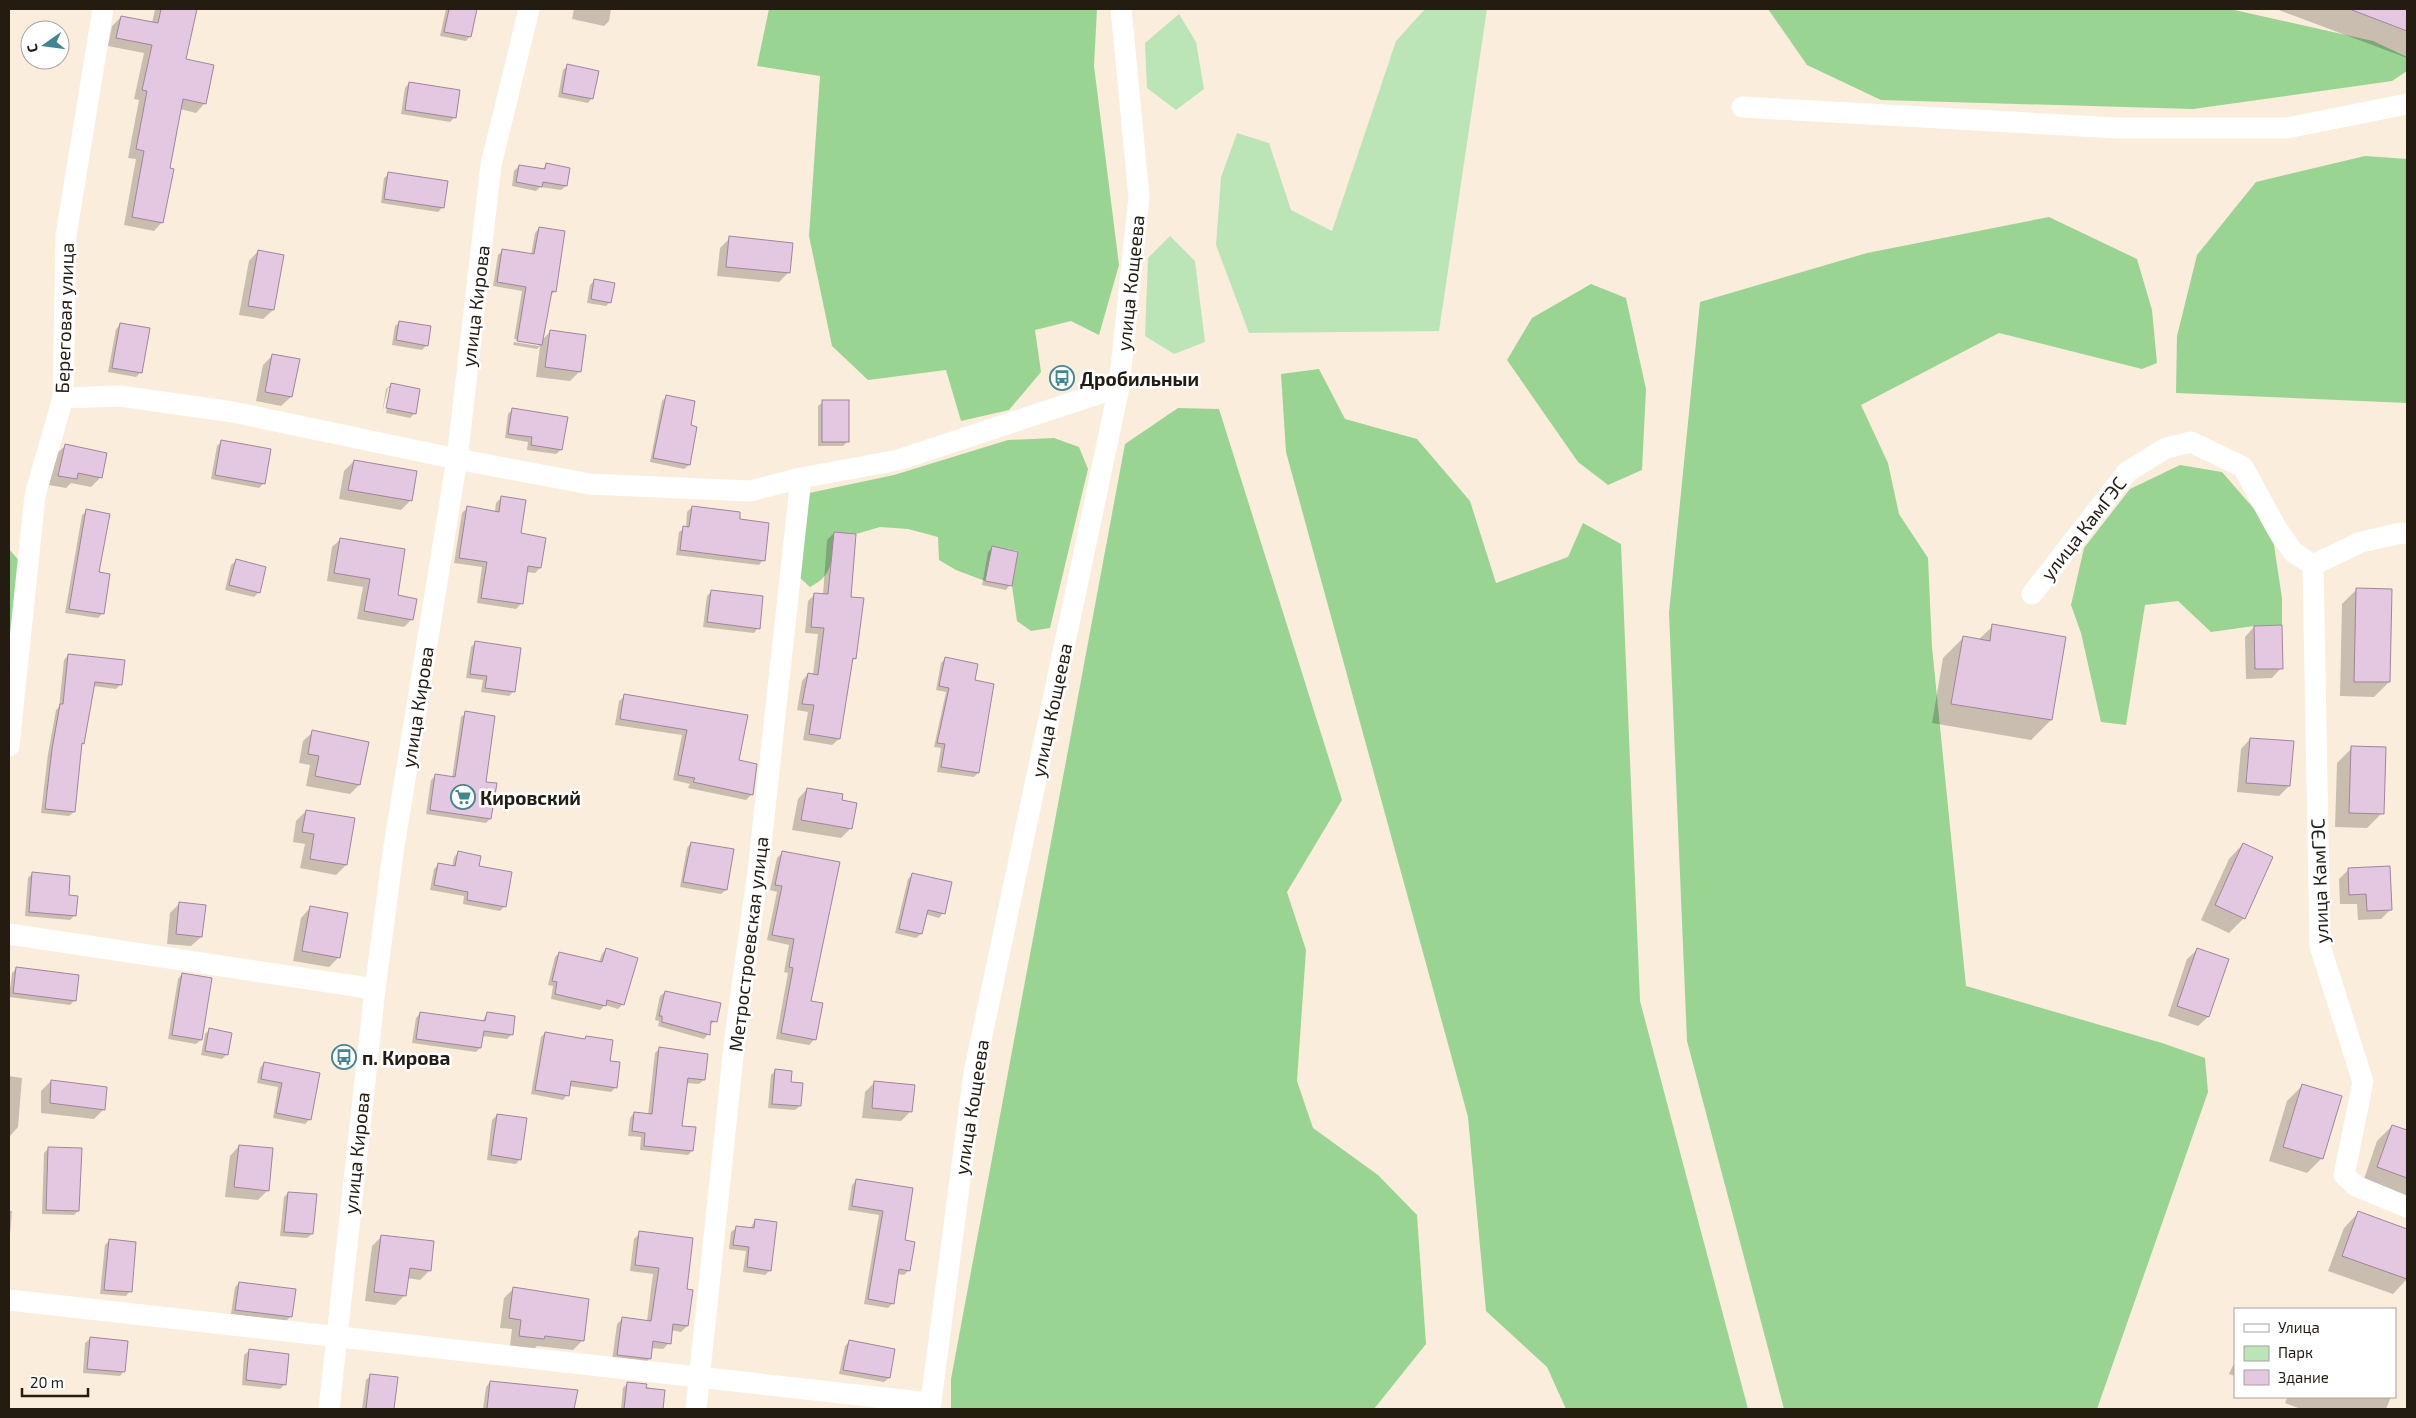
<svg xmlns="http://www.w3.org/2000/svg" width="2416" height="1418" font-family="'Exo 2',sans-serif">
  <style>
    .green { fill: #bce5b7 }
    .forest { fill: #9ad493 }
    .shadow { fill: #0003 }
    .building { fill: #e4c7e1; stroke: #a0859d }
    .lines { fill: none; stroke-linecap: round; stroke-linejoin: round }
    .minor { stroke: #fff; stroke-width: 21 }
    .labels { text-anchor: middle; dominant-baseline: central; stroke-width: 5; stroke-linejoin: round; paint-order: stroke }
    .street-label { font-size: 19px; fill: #241c11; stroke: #fff }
    .poi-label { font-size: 19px; font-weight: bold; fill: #241c11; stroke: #fff; text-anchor: start }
  </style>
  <rect width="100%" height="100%" fill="#fbeddb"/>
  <g class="green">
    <path d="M1425,9H1487L1439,331L1249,333L1216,245L1221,177L1237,133L1269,143L1291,210L1332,231L1396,41Z"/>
    <path d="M1179,14L1196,42L1204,89L1176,110L1147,88L1145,43Z"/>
    <path d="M1170,236L1195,261L1205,342L1174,354L1145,336L1148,258Z"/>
  </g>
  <g class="forest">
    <path d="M769,9H1097L1094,66L1119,265L1099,335L1071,321L1035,330L1041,372L1009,410L961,421L946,370L868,380L832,346L809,236L820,76L757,66Z"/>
    <path d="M1768,9H2230L2373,41L2407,57V71L2392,81L2193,109L1881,100L1807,65Z"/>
    <path d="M2365,156L2407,159V403L2176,393L2177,336L2197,255L2256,182Z"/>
    <path d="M2049,217L2137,259L2152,310L2157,363L2142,369L1999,333L1861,405L1888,463L1899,514L1928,558L1932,647L1966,986L2162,1043L2205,1058L2208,1092L2097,1409H1784L1687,1041L1669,613L1700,302L1867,253Z"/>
    <path d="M1591,284L1626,298L1646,389L1642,470L1608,485L1578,462L1507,360L1532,318Z"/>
    <path d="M1319,369L1345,419L1417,439L1470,501L1496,583L1568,557L1583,523L1621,544L1640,1001L1748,1409H1566L1547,1367L1486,1311L1468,1117L1286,452L1281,374Z"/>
    <path d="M1178,408L1219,409L1342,800L1287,892L1306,950L1297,1081L1313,1128L1378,1175L1417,1215L1426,1344L1374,1409H951V1379L1125,444Z"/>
    <path d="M1054,438L1079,447L1088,469L1050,628L1031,631L1017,621L1012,586L1018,551L992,547L985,581L956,570L939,560L938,537L908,529L880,527L856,534L834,532C830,558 837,573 810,587L800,578L809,493L894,475L1008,440Z"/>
    <path d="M2180,465L2222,472L2255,510L2274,545L2282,598V625L2254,626L2211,632L2178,601L2145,605L2126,725L2101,722L2081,633L2071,605L2084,548L2130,489Z"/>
    <path d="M9,549L21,563L9,685Z"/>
  </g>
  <g class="shadow">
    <path d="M155,9H196L185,60L213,66L204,104L196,113L180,109L168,169L162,222L154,231L124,225L136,159L128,158L139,100L134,99L144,53L108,46L112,26L121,17L152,23Z"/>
    <path d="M446,9H475L470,36L466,41L440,36Z"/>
    <path d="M574,9H611L609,21L604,26L572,19Z"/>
    <path d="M2276,9H2407V58Z"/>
    <path d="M567,66L592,98L588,103L558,97L563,70Z"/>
    <path d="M409,83L455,117L450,122L401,114L405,88Z"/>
    <path d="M546,165L568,169L566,186L561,190L540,187L536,191L512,186L514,171L519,166L542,170Z"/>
    <path d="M389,174L443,207L438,212L381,203L384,178Z"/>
    <path d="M539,228L555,291L550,296L542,340L550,332L580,371L570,381L536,377L540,346L537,349L513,345L514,342L539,346V343L514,339L522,291L493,286L498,255L503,250L531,255L535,233Z"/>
    <path d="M730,238L789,272L779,282L717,276L720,248Z"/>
    <path d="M258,251L273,310L263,319L239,315L249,261Z"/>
    <path d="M595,280L610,302L606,306L587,303L590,285Z"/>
    <path d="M400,322L427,345L422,350L392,345L395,326Z"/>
    <path d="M121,324L141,372L136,377L108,372L116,329Z"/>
    <path d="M273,355L291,397L281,406L256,401L263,365Z"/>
    <path d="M391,385L415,413L410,418L386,413L391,388H388L382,413L386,389Z"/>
    <path d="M666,397L689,426V465L684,469L650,462L662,401Z"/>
    <path d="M823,402L848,441L843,446H818V406Z"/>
    <path d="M513,409L561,450L556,454L527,450L528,442L505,438L508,414Z"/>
    <path d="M222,441L263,484L259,488L211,479L217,446Z"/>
    <path d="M65,446L101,477L91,487L71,483L66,488L49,485L55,455Z"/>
    <path d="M354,461L411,500L401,510L339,499L344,471Z"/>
    <path d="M502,497L520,534L540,568L535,573L526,572L521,604L516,609L477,603L482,567L454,563L462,513L467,508L495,512L496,503Z"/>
    <path d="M692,507L738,520L763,560L759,565L676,555L679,532L686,528L687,512Z"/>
    <path d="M87,511L103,613L98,618L65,613L82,515Z"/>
    <path d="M834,533L850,598L855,658L851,662L839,739L832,745L803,740L808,712L797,710L802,681L808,674L813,675L818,634L805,633L808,601L815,594L823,595L827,540Z"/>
    <path d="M341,539L396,596L412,619L404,627L357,619L363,587L327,581L332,547Z"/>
    <path d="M992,548L1010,585L1006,590L982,585L988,552Z"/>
    <path d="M236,561L259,592L254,597L225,590L231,565Z"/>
    <path d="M2357,589L2389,682L2374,697L2340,696L2342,604Z"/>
    <path d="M712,591L758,628L754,633L703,627L707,596Z"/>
    <path d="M1993,626L2051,720L2031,740L1932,723L1943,658L1963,638L1978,640Z"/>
    <path d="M2254,627L2281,668L2272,678L2246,679L2245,637Z"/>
    <path d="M475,643L519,649L513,692L509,696L481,692L483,680L466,678L471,647Z"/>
    <path d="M68,655L121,684L116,689L93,686L81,745L74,812L69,816L41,813L48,754L56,710L59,707L64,660Z"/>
    <path d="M945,659L973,681L978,773L974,777L937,772L941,748L934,747L946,692L936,690L941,663Z"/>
    <path d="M625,696L747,716L738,761L752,794L746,800L688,788L690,784L673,780L682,735L615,725L619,701Z"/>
    <path d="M466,713L484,783L490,819L486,823L426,814L431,780L436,775L452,778L461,717Z"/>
    <path d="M313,732L359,785L350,794L306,786L310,765L299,763L303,741Z"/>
    <path d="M2250,739L2289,786L2279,796L2237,792L2241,749Z"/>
    <path d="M2352,748L2382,813L2367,828L2335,827L2337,763Z"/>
    <path d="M807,789L841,801L851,828L841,838L792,830L798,799Z"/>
    <path d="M306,811L346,865L336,875L300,868L305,844L293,842L296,821Z"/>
    <path d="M691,843L726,890L721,894L680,887L687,848Z"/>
    <path d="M2243,844L2244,918L2229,933L2201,920L2229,859Z"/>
    <path d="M459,852L478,867L504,907L500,911L463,904L464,896L430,890L434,869L439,864L452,867L454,857Z"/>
    <path d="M783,852L815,1039L809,1045L776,1039L788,973L784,972L789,945L767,940L777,892L770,890L777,858Z"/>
    <path d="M2349,869L2391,909L2381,919L2358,920L2357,904H2340L2339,879Z"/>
    <path d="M33,873L67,896L75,915L70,920L25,916L28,878Z"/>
    <path d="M913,874L943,913L939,918L925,914L921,934L916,938L895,933L908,879Z"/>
    <path d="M180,903L201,937L191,946L167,944L170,913Z"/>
    <path d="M310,908L339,957L329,967L293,961L301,918Z"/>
    <path d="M606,949L623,1004L618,1009L605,1005L600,1010L551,999L553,986L548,985L555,957L559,953L599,962L602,954Z"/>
    <path d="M2197,950L2208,1017L2198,1026L2168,1016L2187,959Z"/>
    <path d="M17,968L75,1000L70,1005L9,997L12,973Z"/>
    <path d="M182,974L201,1040L196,1044L168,1039L178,979Z"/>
    <path d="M665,992L716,1021L709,1025L708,1034L704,1039L658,1026L659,1021L655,1020L660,996Z"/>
    <path d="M420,1013L482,1022L487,1013L511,1035L507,1039L482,1036L480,1048L476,1052L412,1043L416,1018Z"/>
    <path d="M209,1030L226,1055L222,1059L201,1055L205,1034Z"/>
    <path d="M545,1033L583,1040L586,1038L609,1062L616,1087L611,1092L569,1086L567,1095L563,1100L531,1094L541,1037Z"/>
    <path d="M660,1048L704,1080L699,1084L686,1083L681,1127L692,1151L688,1155L640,1150L641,1137L628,1136L630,1118L634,1113L648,1115L655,1053Z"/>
    <path d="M264,1063L318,1074L310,1119L305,1124L273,1118L278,1087L257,1083L260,1068Z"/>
    <path d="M776,1070L789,1083L800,1106L795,1110L768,1108L771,1075Z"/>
    <path d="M9,1076L22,1078L18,1127L10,1136Z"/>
    <path d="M51,1081L104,1109L94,1119L41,1113V1091Z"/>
    <path d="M874,1083L911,1111L901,1121L862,1118L865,1092Z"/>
    <path d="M2302,1086L2322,1158L2307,1173L2269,1161L2287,1101Z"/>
    <path d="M497,1115L520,1159L516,1164L487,1160L492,1120Z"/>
    <path d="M2392,1126L2407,1132V1197L2363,1182L2377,1141Z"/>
    <path d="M239,1146L268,1190L258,1200L225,1197L230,1156Z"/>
    <path d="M49,1148L78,1211L74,1215L42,1214L44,1153Z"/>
    <path d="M857,1180L912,1189L903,1241L909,1270L904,1275L897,1274L893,1303L888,1308L864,1304L879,1215L848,1210L852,1185Z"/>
    <path d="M288,1193L312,1234L307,1238L280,1236L284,1197Z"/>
    <path d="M9,1211H12L9,1247Z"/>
    <path d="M2358,1213L2407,1230V1279L2393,1294L2328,1271L2344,1228Z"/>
    <path d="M755,1220L770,1270L765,1275L743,1272L746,1251L729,1249L731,1232L736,1228L750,1229Z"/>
    <path d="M640,1233L686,1290L687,1326L681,1332L671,1330L669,1343L663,1349L651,1348L649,1359L643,1365L612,1361L617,1324L623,1318L647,1321L653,1274L630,1271L634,1239Z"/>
    <path d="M382,1236L430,1270L420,1280L407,1278L405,1295L395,1305L365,1301L372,1246Z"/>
    <path d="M109,1241L130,1291L126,1296L100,1294L105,1245Z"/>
    <path d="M239,1283L291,1316L286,1321L231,1314L235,1287Z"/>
    <path d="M514,1288L583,1340L573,1350L537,1346L534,1349L510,1346L512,1329L500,1328L504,1298Z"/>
    <path d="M90,1339L124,1371L120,1376L83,1373L85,1343Z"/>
    <path d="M849,1342L894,1350L889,1378L884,1382L839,1374L845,1346Z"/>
    <path d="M249,1351L285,1384L280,1389L242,1385L244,1355Z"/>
    <path d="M2235,1361V1376L2229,1374Z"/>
    <path d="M371,1375L397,1378L393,1409H362L366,1380Z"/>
    <path d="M490,1382L576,1391L573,1409H483L486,1387Z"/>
    <path d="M628,1383L664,1391L661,1409H621L623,1388Z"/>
    <path d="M2284,1397H2391L2386,1409H2301L2285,1403L2287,1398Z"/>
  </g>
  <g class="building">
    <path d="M161,9H197L186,59L214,65L206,104L183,99L170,168L174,169L163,223L132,217L144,151L136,149L147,91L142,90L152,45L116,38L121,16L158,23Z"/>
    <path d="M449,9H477L471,37L444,32Z"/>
    <path d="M2352,9H2407V31L2352,10Z"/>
    <path d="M567,64L599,71L593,99L562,93Z"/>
    <path d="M409,82L460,90L456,118L405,110Z"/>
    <path d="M546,163L570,168L567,186L543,182L542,187L516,182L519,165L545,169Z"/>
    <path d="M388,172L448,181L444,208L384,199Z"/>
    <path d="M539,227L565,231L556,292L552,291L542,345L517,341L526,287L497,282L502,249L534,254Z"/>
    <path d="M729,236L793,243L790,273L726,267Z"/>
    <path d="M258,250L284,255L274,310L248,306Z"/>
    <path d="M594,279L615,283L611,303L591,299Z"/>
    <path d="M399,321L431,326L428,346L396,340Z"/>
    <path d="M120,323L150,328L142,373L112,368Z"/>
    <path d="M550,330L586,335L581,372L545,367Z"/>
    <path d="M272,354L300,359L292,397L265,392Z"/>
    <path d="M391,383L420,389L416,414L386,408Z"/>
    <path d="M666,395L695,401L691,425L697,427L690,465L653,458Z"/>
    <rect x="822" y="400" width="27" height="42"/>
    <path d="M512,408L568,417L562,450L531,445L532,437L508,434Z"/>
    <path d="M221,440L271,449L265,484L215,475Z"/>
    <path d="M65,444L107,453L102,478L78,473L77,479L58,476Z"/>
    <path d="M354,460L417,471L412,501L348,490Z"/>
    <path d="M501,496L526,500L521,533L546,538L541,568L528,566L523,604L481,598L487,562L459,558L467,506L499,512Z"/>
    <path d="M692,506L740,512V519L769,523L765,561L680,550L683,526L689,527Z"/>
    <path d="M86,509L110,514L99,572L110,574L104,614L69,609Z"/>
    <path d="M834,532L856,534L851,597L864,598L856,659L853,658L840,739L809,734L814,705L802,704L808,673L818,675L824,628L811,627L814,593L828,594Z"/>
    <path d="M340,538L405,549L398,595L417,599L413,620L364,611L370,579L334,573Z"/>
    <path d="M992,546L1018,552L1012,586L985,581Z"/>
    <path d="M236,559L266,567L260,593L229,585Z"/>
    <path d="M2356,588L2392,589L2390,682H2354Z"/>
    <path d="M711,590L763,596L760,629L707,622Z"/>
    <path d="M1992,624L2066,637L2052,720L1951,704L1963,636L1990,641Z"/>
    <path d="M2282,625L2283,669H2255L2254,626Z"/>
    <path d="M475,641L521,648L515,692L485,688L487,676L470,674Z"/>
    <path d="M68,654L125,660L122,685L95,682L84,744L82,743L75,812L45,809L52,749L60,704H63Z"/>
    <path d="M945,657L978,664L975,680L994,684L979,773L941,767L945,744L937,743L949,688L939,686Z"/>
    <path d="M624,694L748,715L739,760L757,764L753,795L693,782L695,778L678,775L687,730L620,719Z"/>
    <path d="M465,711L495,716L486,782L497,783L491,819L430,810L435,774L455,777Z"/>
    <path d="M312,730L369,742L360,785L315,776L319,756L308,754Z"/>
    <path d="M2250,738L2294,741L2290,786L2246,783Z"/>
    <path d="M2351,746L2386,747L2384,814L2349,813Z"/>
    <path d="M807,788L843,794L842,800L857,803L852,829L801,820Z"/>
    <path d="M306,810L355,818L347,865L310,859L314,834L302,832Z"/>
    <path d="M691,842L734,849L727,890L683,882Z"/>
    <path d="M2243,843L2273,857L2245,919L2215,905Z"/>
    <path d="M458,851L481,856L479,866L512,872L506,907L467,900L468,892L434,885L438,863L455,866Z"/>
    <path d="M782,851L840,862L811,1001L823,1003L816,1040L781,1033L793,968L789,967L794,939L772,935L782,886L775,885Z"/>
    <path d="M2390,866L2392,910L2367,911L2366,894L2349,895L2348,868Z"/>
    <path d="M32,872L70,876L69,895L78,896L76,916L29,912Z"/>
    <path d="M912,873L952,882L945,914L928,910L922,934L899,929Z"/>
    <path d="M179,902L206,905L202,937L176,934Z"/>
    <path d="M310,906L348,913L340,958L302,951Z"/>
    <path d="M606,948L638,958L624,1005L607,1000L606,1006L555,994L557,982L552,981L559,952L602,962Z"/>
    <path d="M2197,948L2229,959L2209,1017L2177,1006Z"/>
    <path d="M16,967L79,975L76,1001L13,993Z"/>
    <path d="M182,973L212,978L202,1040L172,1035Z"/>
    <path d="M665,991L721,1003L717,1022L711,1021L710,1035L662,1022V1016H659Z"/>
    <path d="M420,1012L485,1021L487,1012L515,1016L513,1035L484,1031L481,1048L416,1039Z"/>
    <path d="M209,1028L232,1033L228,1055L205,1051Z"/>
    <path d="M545,1032L585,1039L586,1036L613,1040L610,1061L620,1062L617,1088L571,1081L569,1096L535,1090Z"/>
    <path d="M659,1047L708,1054L705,1080L688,1078L682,1126L696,1127L693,1151L644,1146L645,1133L632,1131L634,1112L652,1114Z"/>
    <path d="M264,1062L320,1073L311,1120L276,1113L282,1083L261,1079Z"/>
    <path d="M775,1069L792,1071L791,1082L803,1083L801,1106L772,1104Z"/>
    <path d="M51,1080L107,1087L105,1110L50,1103Z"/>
    <path d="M874,1081L915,1085L912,1112L872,1108Z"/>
    <path d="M2302,1084L2342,1096L2323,1159L2283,1147Z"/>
    <path d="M497,1114L527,1118L521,1160L491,1155Z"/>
    <path d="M2392,1125L2407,1130V1178L2377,1167Z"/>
    <path d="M239,1145L273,1148L269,1191L234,1187Z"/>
    <path d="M48,1147L82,1148L79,1211L46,1210Z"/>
    <path d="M856,1179L913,1188L905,1240L915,1242L910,1271L899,1269L894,1304L868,1299L883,1211L852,1206Z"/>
    <path d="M288,1192L317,1194L313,1234L284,1232Z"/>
    <path d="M2358,1211L2407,1229V1279L2342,1256Z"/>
    <path d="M755,1219L777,1222L771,1271L747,1267L749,1247L733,1245L736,1226L754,1228Z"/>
    <path d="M639,1231L693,1238L687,1289L693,1290L688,1326L673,1324L671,1344L653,1341L651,1359L617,1355L622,1317L651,1321L659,1268L635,1265Z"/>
    <path d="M381,1235L434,1241L431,1271L410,1268L406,1296L374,1292Z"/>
    <path d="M109,1239L136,1242L132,1292L104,1290Z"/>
    <path d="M239,1282L296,1289L292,1317L235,1310Z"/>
    <path d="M513,1287L589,1299L584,1341L545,1336L544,1339L519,1336L521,1320L509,1318Z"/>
    <path d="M90,1337L128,1341L125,1372L87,1369Z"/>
    <path d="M849,1340L895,1349L890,1378L843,1370Z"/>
    <path d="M249,1349L289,1354L286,1385L246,1380Z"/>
    <path d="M370,1374L398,1377L394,1409H366Z"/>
    <path d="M490,1381L578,1390L574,1409H487Z"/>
    <path d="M627,1382L647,1384L646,1388L665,1390L663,1409H624Z"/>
  </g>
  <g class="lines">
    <g class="minor">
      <path d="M1742,107L2117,128H2287L2407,104"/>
      <path d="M63,398L120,396L233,412L457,459L590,484L750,491L801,478L898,460L1119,387"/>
      <path d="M2313,565L2320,946L2363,1082L2344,1175L2356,1186L2407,1207"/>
      <path d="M2032,594L2127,472L2166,448L2191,442L2243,467L2277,529L2293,552L2313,565L2361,542L2401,533L2407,534"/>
      <path d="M9,746L35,495L63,398L66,235L103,9"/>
      <path d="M9,934L375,989"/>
      <path d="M9,1300L930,1403"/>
      <path d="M329,1409L375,989L393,853L457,459L491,165L529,9"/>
      <path d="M696,1409L735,1037L758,871L801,478"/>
      <path d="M930,1409L974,1073L1119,387L1139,197L1121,9"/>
    </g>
  </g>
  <defs>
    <symbol id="bus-ring" viewBox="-11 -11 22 22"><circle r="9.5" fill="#fff" stroke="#418792" stroke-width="1.5"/><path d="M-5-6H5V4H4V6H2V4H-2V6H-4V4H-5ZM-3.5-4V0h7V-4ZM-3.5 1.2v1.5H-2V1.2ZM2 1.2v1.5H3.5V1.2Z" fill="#418792"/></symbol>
    <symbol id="supermarket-ring" viewBox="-11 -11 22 22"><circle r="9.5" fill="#fff" stroke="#418792" stroke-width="1.5"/><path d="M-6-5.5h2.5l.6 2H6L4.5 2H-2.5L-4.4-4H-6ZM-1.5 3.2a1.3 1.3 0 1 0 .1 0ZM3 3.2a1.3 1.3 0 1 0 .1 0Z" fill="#418792"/></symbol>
  </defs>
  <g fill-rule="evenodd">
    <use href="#bus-ring" x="1048" y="364" width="28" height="28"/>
    <use href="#supermarket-ring" x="449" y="783" width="28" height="28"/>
    <use href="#bus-ring" x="330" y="1043" width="28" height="28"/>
  </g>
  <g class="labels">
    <g class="street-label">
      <text transform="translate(1130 283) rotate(-84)">улица Кощеева</text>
      <text transform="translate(475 306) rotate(-83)">улица Кирова</text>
      <text transform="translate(64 318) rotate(-88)">Береговая улица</text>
      <text transform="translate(2083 528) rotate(-52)">улица КамГЭС</text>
      <text transform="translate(417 707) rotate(-81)">улица Кирова</text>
      <text transform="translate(1051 710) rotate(-78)">улица Кощеева</text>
      <text transform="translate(2319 881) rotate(-92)">улица КамГЭС</text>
      <text transform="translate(748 944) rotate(-83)">Метростроевская улица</text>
      <text transform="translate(971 1107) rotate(-81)">улица Кощеева</text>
      <text transform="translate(356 1153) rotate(-84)">улица Кирова</text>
    </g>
    <g class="poi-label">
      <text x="1080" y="378">Дробильныи</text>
      <text x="480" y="797">Кировский</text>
      <text x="362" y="1057">п. Кирова</text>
    </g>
  </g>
  <rect width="2416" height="1418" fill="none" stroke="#241c11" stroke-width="20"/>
  <rect x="2234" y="1308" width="162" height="90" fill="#ffffff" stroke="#a7a4a0"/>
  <rect x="2244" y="1324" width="25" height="8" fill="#ffffff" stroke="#a7a4a0"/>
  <text x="2278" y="1333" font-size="15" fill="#241c11">Улица</text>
  <rect x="2244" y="1346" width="25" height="15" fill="#bce5b7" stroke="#a7a4a0"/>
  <text x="2278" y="1358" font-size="15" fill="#241c11">Парк</text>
  <rect x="2244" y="1370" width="25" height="15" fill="#e4c7e1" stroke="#a7a4a0"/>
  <text x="2278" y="1383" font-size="15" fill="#241c11">Здание</text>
  <g transform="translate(45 45) rotate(256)"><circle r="24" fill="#ffffff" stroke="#a7a4a0"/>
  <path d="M0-4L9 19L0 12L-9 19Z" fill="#418792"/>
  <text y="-8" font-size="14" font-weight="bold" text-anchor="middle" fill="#241c11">С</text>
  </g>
  <path d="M22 1388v8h66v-8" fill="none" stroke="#241c11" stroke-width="2.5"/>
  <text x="30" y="1388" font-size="15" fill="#241c11" stroke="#ffffff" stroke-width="4" paint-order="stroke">20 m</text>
</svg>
